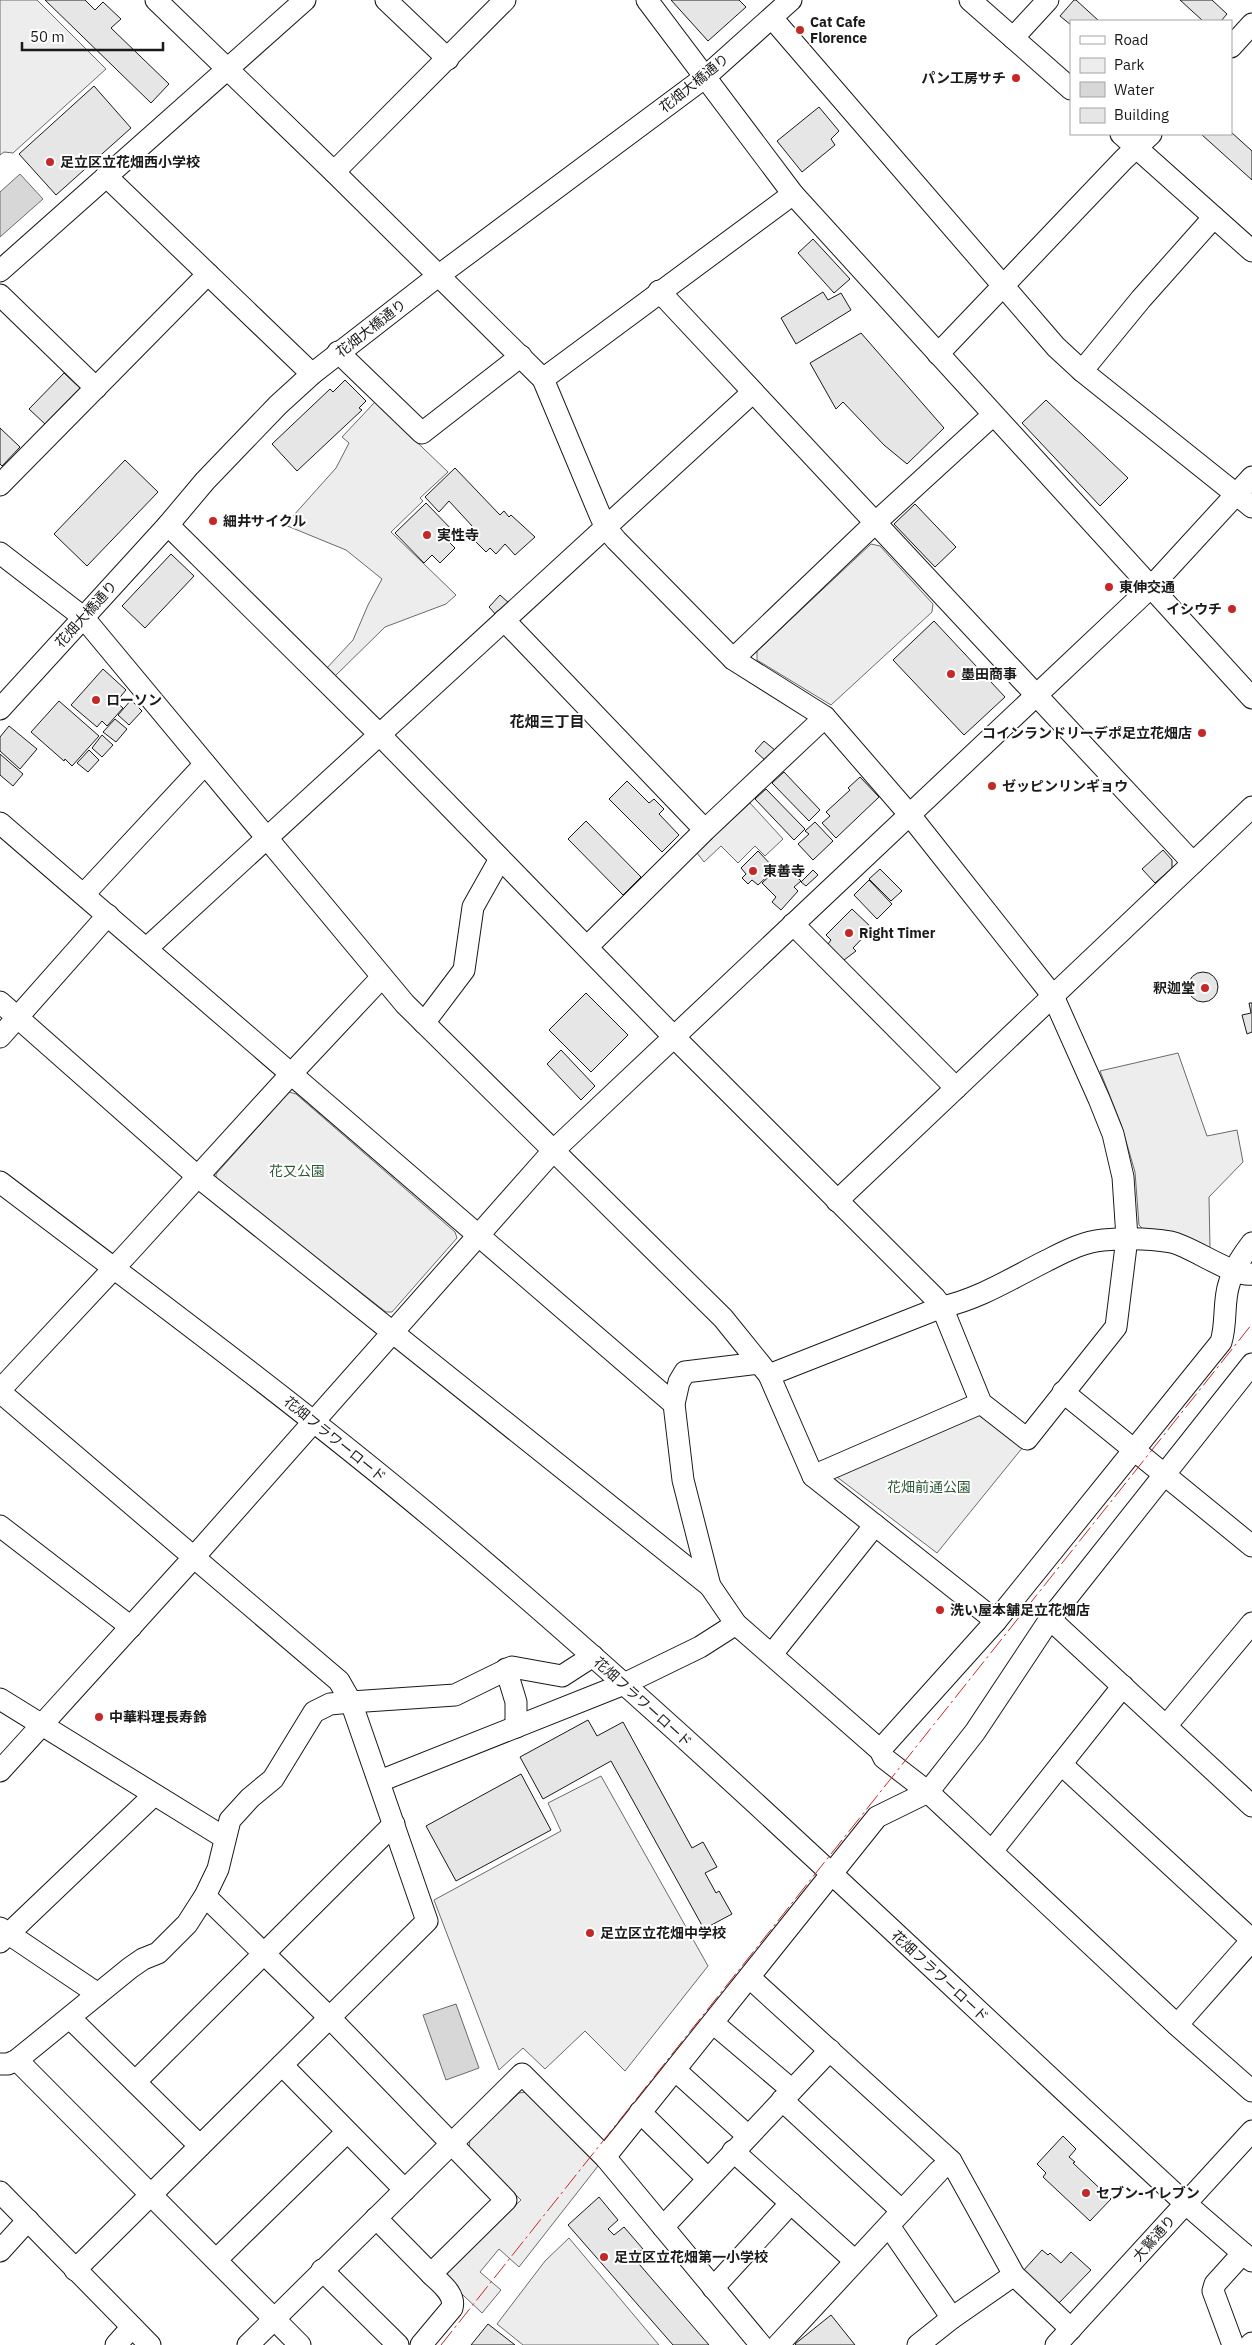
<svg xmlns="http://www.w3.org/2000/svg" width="1252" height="2345" font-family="'IBM Plex Sans','Noto Sans JP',sans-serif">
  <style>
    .green { fill: #ededed; stroke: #6a6a6a }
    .water { fill: #d7d7d7; stroke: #6a6a6a }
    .building { fill: #e6e6e6; stroke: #1a1a1a }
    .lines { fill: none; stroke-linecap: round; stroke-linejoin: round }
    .minor-casing { stroke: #1a1a1a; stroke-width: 23 }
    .minor { stroke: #fff; stroke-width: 21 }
    .power { stroke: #c62828; stroke-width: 1; stroke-dasharray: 18 4 2.5 4; stroke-linecap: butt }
    .poi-dot { fill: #c62828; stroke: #fff; stroke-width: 2 }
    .labels { text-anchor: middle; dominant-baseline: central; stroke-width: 4; stroke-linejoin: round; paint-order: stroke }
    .poi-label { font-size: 14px; font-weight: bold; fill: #1a1a1a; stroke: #fff; text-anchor: start }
    .street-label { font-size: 14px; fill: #1a1a1a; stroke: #fff }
    .park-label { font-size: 14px; fill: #2b5a34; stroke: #fff }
    .neighbourhood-label { font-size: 15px; font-weight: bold; fill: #1a1a1a; stroke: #fff }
  </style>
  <rect width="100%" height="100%" fill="#fff"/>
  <g class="green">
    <path d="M0,0H37L106,69L13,153L4,152L0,155Z"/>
    <path d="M375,402L448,472L420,498L423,501L391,532L456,595L446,604L385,627L333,678L325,670L353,640L368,605L382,579L346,550L285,525L336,468L349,443L342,437Z"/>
    <path d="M871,544L880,546L933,604L932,612L831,705L757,660V651Z"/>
    <path d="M750,803L783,839L765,856L755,846L738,863L721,846L704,862L697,853Z"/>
    <path d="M1178,1053L1207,1136L1237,1130L1243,1162L1209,1197L1210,1248C1188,1237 1170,1228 1144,1230L1139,1225L1135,1172L1121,1124L1100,1071Z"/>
    <path d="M289,1092L296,1094L455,1232L457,1238L392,1312H386L216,1180V1174Z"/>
    <path d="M976,1413L1023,1447L937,1553L837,1477Z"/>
    <path d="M601,1776L708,1966L625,2071L585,2031L545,2069L523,2048L499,2070L434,1900L561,1831L548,1803Z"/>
    <path d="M526,2092L598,2166L519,2267L499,2249L480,2272L501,2290L482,2313L447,2280L448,2270L521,2200L469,2148L470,2139L519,2093Z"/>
    <path d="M569,2238L659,2345H523L497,2324L545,2261Z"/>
  </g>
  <g class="water">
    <path d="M20,174L43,199L0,237V192Z"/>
    <path d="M456,2004L479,2068L446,2080L423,2015Z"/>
  </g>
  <g class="building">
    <path d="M45,0H85L95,10L103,2L121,19L111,28L169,84L151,103Z"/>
    <path d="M671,0H739L746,7L708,41Z"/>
    <path d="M1074,0H1076L1099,21H1071V25L1060,16Z"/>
    <path d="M1180,0H1212L1227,14L1221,21H1203Z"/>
    <path d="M94,86L131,128L56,195L19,154Z"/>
    <path d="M819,107L839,131L831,139L835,145L802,172L777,141Z"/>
    <path d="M1231,132L1252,151V180L1201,134H1231Z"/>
    <path d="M813,239L850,279L834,293L798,253Z"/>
    <path d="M823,292L828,300L841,293L851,310L796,344L781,318Z"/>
    <path d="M861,333L944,428L907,464L884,445L843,402L836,409L810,363Z"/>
    <path d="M64,373L80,388L45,424L29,409Z"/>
    <path d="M345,380L366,401L359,408L362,410L297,471L272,444L330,389L333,392Z"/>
    <path d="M1046,400L1128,478L1100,506L1022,423Z"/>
    <path d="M0,428L20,447L2,466L0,464Z"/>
    <path d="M125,460L158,492L87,566L54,534Z"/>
    <path d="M455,468L500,515L504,511L509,517L511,515L535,537L515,555L505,544L496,554L490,548L486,552L467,533L473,527L449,501L439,512L425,497Z"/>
    <path d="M426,503L455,533L447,540L455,548L440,563L432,555L424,563L395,533Z"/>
    <path d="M915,504L956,547L935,567L894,524Z"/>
    <path d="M171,554L194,576L145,628L122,606Z"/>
    <path d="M500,595L509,603L497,616L489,607Z"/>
    <path d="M934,621L1005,697L964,735L893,660Z"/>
    <path d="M103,669L126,690L116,702L123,708L107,726L102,721L97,727L71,705Z"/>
    <path d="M131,700L142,711L129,725L118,715Z"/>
    <path d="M59,701L99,736L72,766L65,759L64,761L31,732Z"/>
    <path d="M115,719L127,729L116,742L103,732Z"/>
    <path d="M9,726L37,749L20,769L0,751V737Z"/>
    <path d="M102,735L113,745L102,757L92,748Z"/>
    <path d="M764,741L776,751L766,761L755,751Z"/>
    <path d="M89,750L99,760L88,772L77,763Z"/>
    <path d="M0,754L23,774L13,786L0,775Z"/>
    <path d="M784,772L820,810L809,821L772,783Z"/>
    <path d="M860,777L879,797L836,838L822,823L830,816L826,812L850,790L848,788Z"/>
    <path d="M627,781L649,803L654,799L664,809L659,814L679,835L662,852L609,799Z"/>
    <path d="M766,789L805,829L794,840L755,799Z"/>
    <path d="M586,821L641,877L623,895L568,839Z"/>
    <path d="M815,822L833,841L813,860L798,844L809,834L805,831Z"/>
    <path d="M1163,850L1172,860V868L1155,883L1142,869Z"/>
    <path d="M758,851L775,869L758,885L752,880L748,884L742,878L746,874L741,868Z"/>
    <path d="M786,867L801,881L794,887L798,891L781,910L772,902L776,897L762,883L776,870L780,874Z"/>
    <path d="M880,869L902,891L891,901L869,879Z"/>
    <path d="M813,870L818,875L806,886L801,882Z"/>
    <path d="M869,880L892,904L877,919L854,895Z"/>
    <path d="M852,909L872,928L853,948L856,951L844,960L828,944L831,940L826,935Z"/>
    <circle cx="1203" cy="987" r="15"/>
    <path d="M586,993L628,1035L591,1072L549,1030Z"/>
    <path d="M1249,1003H1252V1032L1247,1034L1242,1015L1251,1013Z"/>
    <path d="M561,1050L595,1086L581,1100L547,1064Z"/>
    <path d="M588,1720L597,1736L623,1722L692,1848L703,1842L717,1867L705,1873L716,1893L719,1891L732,1914L704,1929L611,1761L543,1799L520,1757Z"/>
    <path d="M521,1774L551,1830L456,1881L426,1826Z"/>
    <path d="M1063,2136L1076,2149L1069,2157L1075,2162L1073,2163L1111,2199L1090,2221L1043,2177L1046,2173L1037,2164Z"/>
    <path d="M599,2197L618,2220L608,2229L614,2235L624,2227L643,2249L633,2257L709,2345H673L568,2225Z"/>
    <path d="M1042,2250L1048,2255L1050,2253L1061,2263L1071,2252L1091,2270L1058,2304L1023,2271Z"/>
    <path d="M831,2315L855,2345H796L795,2344Z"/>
    <path d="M488,2324L515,2345H471Z"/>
  </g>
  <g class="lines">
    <defs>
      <g id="minor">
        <path d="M156,0L334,172L543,379L600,515L606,528L616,540L733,659L825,717L909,814L1053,996L1099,1099L1113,1134L1123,1177L1127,1238L1116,1327L1027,1439L981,1403L942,1307L935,1298L674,1037L380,735L168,525"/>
        <path d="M386,0L448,59"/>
        <path d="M647,0L793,194L1252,698"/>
        <path d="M970,0L1071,89"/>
        <path d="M772,18L1056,347L1082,371L1252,507"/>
        <path d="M1013,38L1048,0"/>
        <path d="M1231,47L1252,24"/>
        <path d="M1121,134L1252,251"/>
        <path d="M334,172L505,0"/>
        <path d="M106,176L312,374"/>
        <path d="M0,271L305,0"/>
        <path d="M659,291L1193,863"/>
        <path d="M0,295L96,388"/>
        <path d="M338,352L422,433L521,356"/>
        <path d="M938,354L1124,159L1151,134"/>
        <path d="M1082,371L1141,299L1214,217"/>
        <path d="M543,379L793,194"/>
        <path d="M0,485L208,274"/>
        <path d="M0,553L83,617L405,1004L723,1318L769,1375L813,1476L996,1621"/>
        <path d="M504,620L705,830"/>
        <path d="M733,659L875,523L993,415"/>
        <path d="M0,709L168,525L205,481L278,405L312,374L438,276L704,78L791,0"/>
        <path d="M0,823L674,1404"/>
        <path d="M84,894L205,764"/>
        <path d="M793,924L956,1088"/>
        <path d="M587,947L705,830L825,717"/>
        <path d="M147,948L753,392"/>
        <path d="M0,1002L197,1176L710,1586"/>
        <path d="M424,1023L464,970L473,907L500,859"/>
        <path d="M0,1037L108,915"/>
        <path d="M0,1182C146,1293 294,1402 435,1520C694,1737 936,1974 1185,2203L1252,2261"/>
        <path d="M837,1201L1252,807"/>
        <path d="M759,1363L685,1372L679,1382L674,1404L683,1480L710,1586L736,1624L880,1750L884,1758L928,1792L1177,2025L1252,2091"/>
        <path d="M769,1375L942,1307C979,1299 1012,1278 1046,1261C1064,1252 1082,1242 1103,1240C1125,1238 1149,1238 1171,1242C1191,1246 1235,1278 1252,1274"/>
        <path d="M0,1390L129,1252L291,1074L382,977"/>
        <path d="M0,1392L339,1681L351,1702L427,1921L75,2270"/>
        <path d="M1063,1392L1252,1546"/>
        <path d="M813,1476L981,1403"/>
        <path d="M0,1526L131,1627"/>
        <path d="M1050,1619L1252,1806"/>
        <path d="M772,1654L875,1525"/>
        <path d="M506,1669L516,1702V1727"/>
        <path d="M0,1699L225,1838"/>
        <path d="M1166,1726L1252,1623"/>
        <path d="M880,1750L996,1621L1221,1342C1227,1323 1223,1302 1229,1284C1233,1269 1242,1256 1252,1243"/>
        <path d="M1061,1764L1252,1940"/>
        <path d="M0,1771L194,1557L553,1151L1151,587L1252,477"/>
        <path d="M380,1781L624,1684L700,1647L736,1624"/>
        <path d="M992,1851L1123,1686"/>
        <path d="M205,1896L330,2018L506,2200L431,2274C440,2283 456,2294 452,2308L421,2345"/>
        <path d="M0,1928L98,1994"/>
        <path d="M0,1942L154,1795"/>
        <path d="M750,1978L951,2161L1014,2275L1071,2329"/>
        <path d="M70,2018L200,2146"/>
        <path d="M713,2023L792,2090"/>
        <path d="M1177,2025L1252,1940"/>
        <path d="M17,2060L300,2345"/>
        <path d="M0,2064H8L17,2060L130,1968L143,1959L158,1953L187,1924L205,1896L218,1869L230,1820L250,1798L273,1779L314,1712L330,1704L351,1702L455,1695L512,1667L562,1676L593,1656"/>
        <path d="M282,2065L405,2190"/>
        <path d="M675,2070L748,2136"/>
        <path d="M135,2082L394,1824"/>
        <path d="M782,2100L902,2211"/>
        <path d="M640,2112L707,2178"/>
        <path d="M733,2151L855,2261"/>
        <path d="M605,2157L877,1817L928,1792L975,1732L1050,1619L1252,1364"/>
        <path d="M0,2192L150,2345"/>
        <path d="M376,2218L431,2274"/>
        <path d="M889,2226L952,2318"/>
        <path d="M663,2227L830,2050"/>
        <path d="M0,2251L28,2220"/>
        <path d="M216,2260L347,2132"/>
        <path d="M322,2270L398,2345"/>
        <path d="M713,2288L791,2203"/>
        <path d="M116,2345L132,2327"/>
        <path d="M248,2345L522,2074L605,2157L761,2345"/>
        <path d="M778,2345L939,2171L951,2161"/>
        <path d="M918,2345L952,2318L1014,2275"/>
        <path d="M1056,2345L1252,2131"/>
        <path d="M1233,2345L1213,2291L1215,2284L1243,2253"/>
        <path d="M1250,2345L1252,2343"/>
      </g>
    </defs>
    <use href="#minor" class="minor-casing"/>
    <use href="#minor" class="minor"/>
    <path class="power" d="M441,2345L1252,1324"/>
  </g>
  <g class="poi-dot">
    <circle cx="800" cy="30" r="5"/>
    <circle cx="1016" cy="78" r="5"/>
    <circle cx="50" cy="162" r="5"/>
    <circle cx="213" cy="521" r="5"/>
    <circle cx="427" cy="535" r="5"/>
    <circle cx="1109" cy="587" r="5"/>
    <circle cx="1232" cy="609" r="5"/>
    <circle cx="951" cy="674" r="5"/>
    <circle cx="96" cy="700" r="5"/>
    <circle cx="1202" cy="733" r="5"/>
    <circle cx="992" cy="786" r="5"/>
    <circle cx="753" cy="871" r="5"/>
    <circle cx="849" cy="933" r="5"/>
    <circle cx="1205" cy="988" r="5"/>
    <circle cx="940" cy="1610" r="5"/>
    <circle cx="99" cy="1717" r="5"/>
    <circle cx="590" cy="1933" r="5"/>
    <circle cx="1086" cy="2193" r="5"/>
    <circle cx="604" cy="2257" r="5"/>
  </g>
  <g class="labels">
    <g class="poi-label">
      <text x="810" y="22">Cat Cafe<tspan x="810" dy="16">Florence</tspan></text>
      <text x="1006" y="78" text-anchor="end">パン工房サチ</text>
      <text x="60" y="162">足立区立花畑西小学校</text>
      <text x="223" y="521">細井サイクル</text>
      <text x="437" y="535">実性寺</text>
      <text x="1119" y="587">東伸交通</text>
      <text x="1222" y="609" text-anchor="end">イシウチ</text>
      <text x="961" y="674">墨田商事</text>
      <text x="106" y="700">ローソン</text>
      <text x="1192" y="733" text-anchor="end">コインランドリーデポ足立花畑店</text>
      <text x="1002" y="786">ゼッピンリンギョウ</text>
      <text x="763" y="871">東善寺</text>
      <text x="859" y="933">Right Timer</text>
      <text x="1195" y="988" text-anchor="end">釈迦堂</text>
      <text x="950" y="1610">洗い屋本舗足立花畑店</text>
      <text x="109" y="1717">中華料理長寿鈴</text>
      <text x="600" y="1933">足立区立花畑中学校</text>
      <text x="1096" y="2193">セブン-イレブン</text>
      <text x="614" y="2257">足立区立花畑第一小学校</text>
    </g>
    <g class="street-label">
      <text transform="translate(694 83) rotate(-39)">花畑大橋通り</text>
      <text transform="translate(371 328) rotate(-38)">花畑大橋通り</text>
      <text transform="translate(86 614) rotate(-48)">花畑大橋通り</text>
      <text transform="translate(335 1439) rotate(39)">花畑フラワーロード</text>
      <text transform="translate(643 1702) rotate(42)">花畑フラワーロード</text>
      <text transform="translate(940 1976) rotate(43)">花畑フラワーロード</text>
      <text transform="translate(1154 2238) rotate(-48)">大鷲通り</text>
    </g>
    <g class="park-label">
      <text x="297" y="1171">花又公園</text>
      <text x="929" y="1487">花畑前通公園</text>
    </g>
    <g class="neighbourhood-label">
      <text x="547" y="721">花畑三丁目</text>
    </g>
  </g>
  <rect x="1070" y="20" width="162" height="115" fill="#ffffff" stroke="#a3a3a3"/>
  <rect x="1080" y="36" width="25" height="8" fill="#ffffff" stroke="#a3a3a3"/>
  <text x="1114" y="45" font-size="15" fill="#1a1a1a">Road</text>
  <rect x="1080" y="58" width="25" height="15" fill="#ededed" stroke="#a3a3a3"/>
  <text x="1114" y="70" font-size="15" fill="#1a1a1a">Park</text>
  <rect x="1080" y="82" width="25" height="15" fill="#d7d7d7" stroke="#a3a3a3"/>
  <text x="1114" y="95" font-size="15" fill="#1a1a1a">Water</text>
  <rect x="1080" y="108" width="25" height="15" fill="#e6e6e6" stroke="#a3a3a3"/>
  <text x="1114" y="120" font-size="15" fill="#1a1a1a">Building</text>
  <path d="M22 42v8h141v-8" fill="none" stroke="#1a1a1a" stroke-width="2.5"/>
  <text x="30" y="42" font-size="15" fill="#1a1a1a" stroke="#ffffff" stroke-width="4" paint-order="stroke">50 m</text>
</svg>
